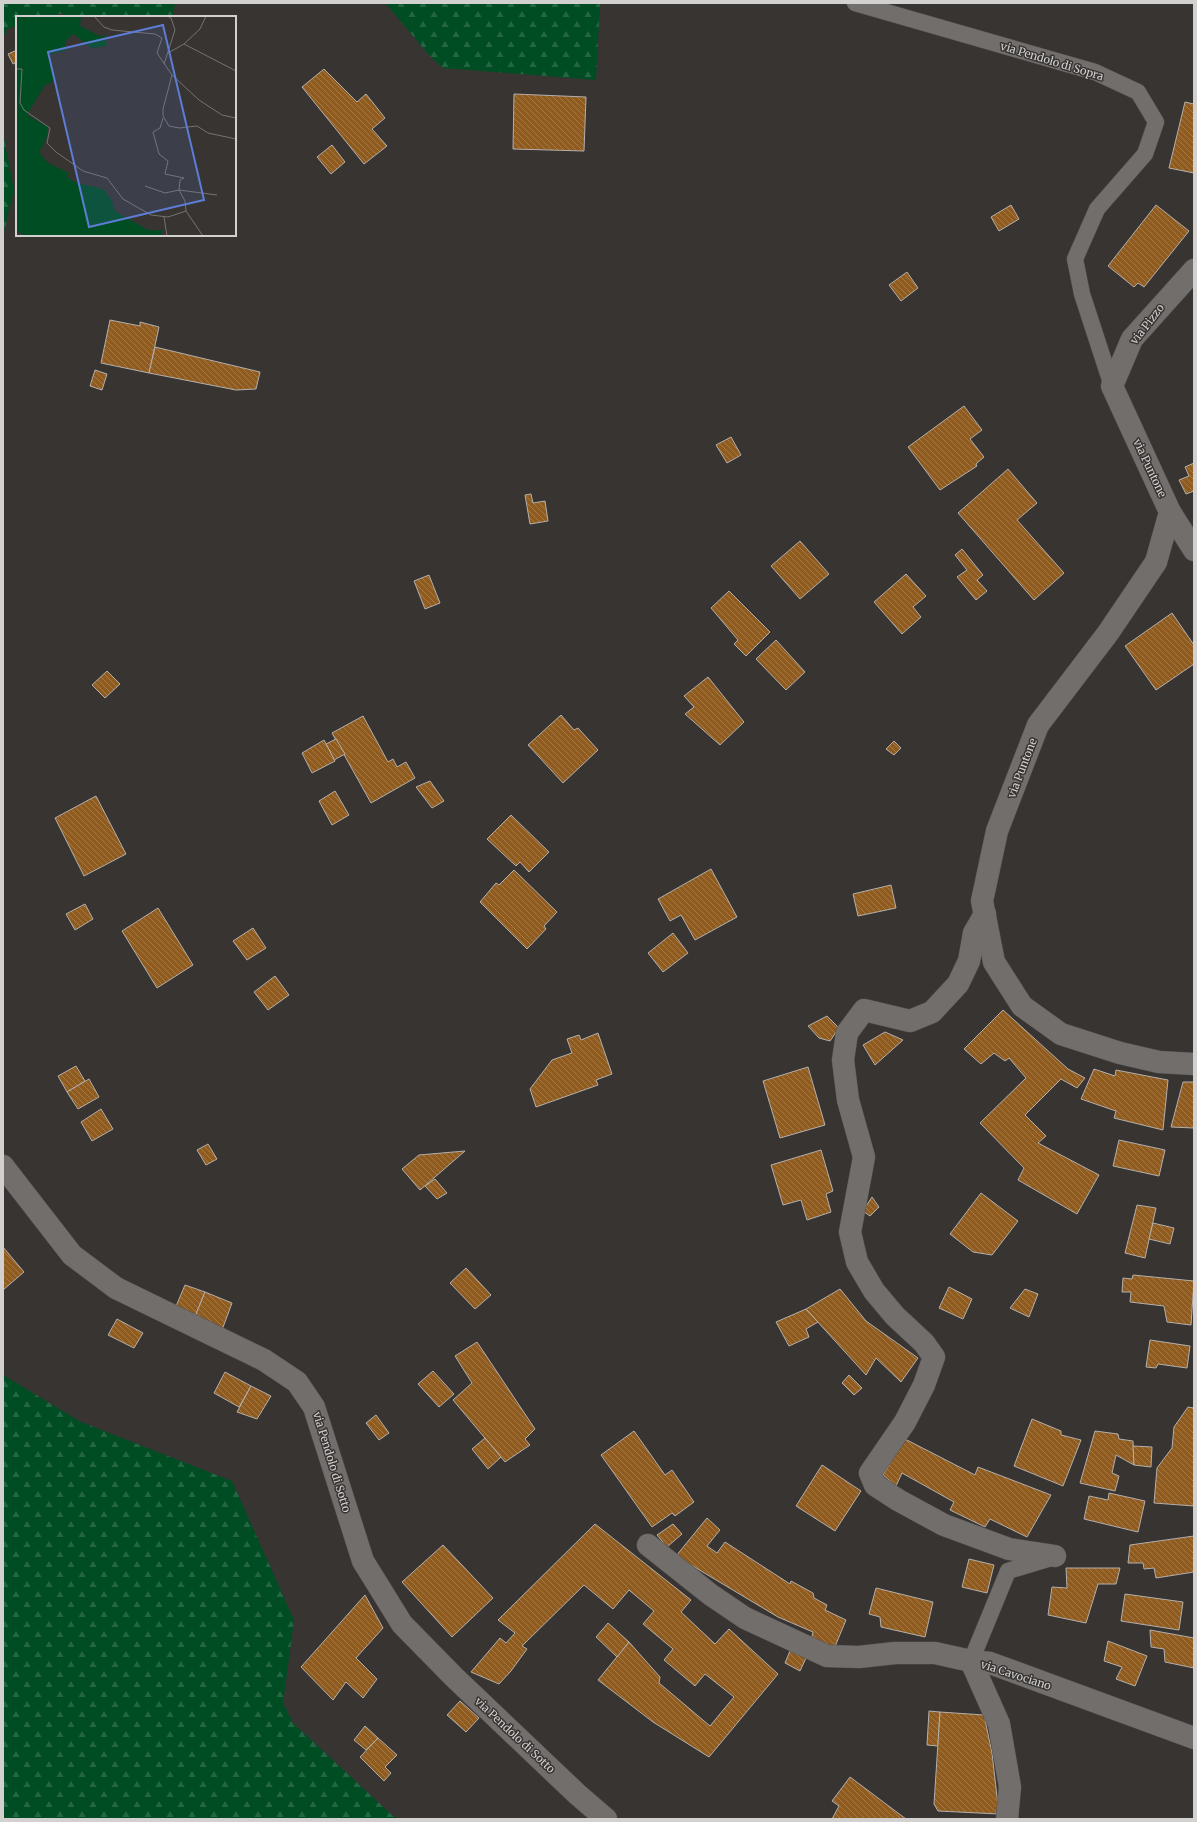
<svg xmlns="http://www.w3.org/2000/svg" width="1197" height="1822" font-family="Merriweather,serif">
  <style>
    .forest { fill: url(#forest-firs) }
    .building { fill: url(#building-back-hatch); stroke: #b3b0ad }
    .lines { fill: none; stroke-linecap: round; stroke-linejoin: round }
    .lane-casing { stroke: #545251; stroke-width: 17 }
    .street-casing { stroke: #545251; stroke-width: 23 }
    .lane { stroke: #726e6c; stroke-width: 16 }
    .street { stroke: #726e6c; stroke-width: 22 }
    .labels { text-anchor: middle; dominant-baseline: central; stroke-width: 3; stroke-linejoin: round; paint-order: stroke }
    .street-label { font-size: 11px; fill: #d3d1d0; stroke: #373432 }
    .inset-road { fill: none; stroke: #757371; stroke-width: 1 }
    .view { fill: #5d7cd5; fill-opacity: 0.15; stroke: #5d7cd5; stroke-width: 2 }
    .inset-edge { fill: none; stroke: #d3d1d0; stroke-width: 2 }
  </style>
  <defs>
    <pattern id="forest-firs" width="22" height="20" patternUnits="userSpaceOnUse"><rect width="22" height="20" fill="#004d24"/><path d="M5 1l3.5 6h-7zM16 11l3.5 6h-7z" fill="#246643"/></pattern>
    <pattern id="building-back-hatch" width="6" height="6" patternUnits="userSpaceOnUse"><rect width="6" height="6" fill="#905b1e"/><path d="M-1 5l2 2M0 0l6 6M5-1l2 2" fill="none" stroke="#a47948"/></pattern>
  </defs>
  <rect width="100%" height="100%" fill="#373432"/>
  <g class="forest">
    <path d="M3,3H175L173,17H67L63,13L48,17H17V26L7,29L3,38Z"/>
    <path d="M385,3H600L596,80L443,68L429,55Z"/>
    <path d="M3,132L14,190L3,236Z"/>
    <path d="M3,1375L81,1422L232,1481L294,1620L283,1703L293,1723L393,1816L399,1819H3Z"/>
  </g>
  <g class="building">
    <path d="M17,50V62L13,64L8,54Z"/>
    <path d="M324,69L357,102L366,94L385,118L372,129L387,146L364,164L302,87Z"/>
    <path d="M514,94L586,97L584,151L513,149Z"/>
    <path d="M1185,102L1194,104V173L1169,168Z"/>
    <path d="M332,145L345,162L331,174L317,157Z"/>
    <path d="M1011,205L1019,219L999,231L991,217Z"/>
    <path d="M1156,205L1189,231L1144,287L1138,283L1134,287L1108,266Z"/>
    <path d="M907,272L918,288L901,301L889,285Z"/>
    <path d="M110,320L140,326V322L159,327L149,373L101,363Z"/>
    <path d="M155,347L260,372L256,389L236,390L149,373Z"/>
    <path d="M95,370L107,374L102,390L90,386Z"/>
    <path d="M964,406L982,430L970,439L984,457L976,464L977,466L940,490L908,447Z"/>
    <path d="M731,437L741,455L727,463L716,445Z"/>
    <path d="M1194,463V491L1186,494L1179,480L1189,476L1185,467Z"/>
    <path d="M1008,469L1037,503L1017,520L1064,573L1034,600L958,513Z"/>
    <path d="M531,494L533,503L545,501L548,521L530,524L525,495Z"/>
    <path d="M800,541L829,574L800,599L771,566Z"/>
    <path d="M962,549L983,575L977,580L987,591L976,600L957,577L967,570L955,555Z"/>
    <path d="M906,574L926,596L913,607L921,617L902,634L874,602Z"/>
    <path d="M429,575L440,603L425,609L414,581Z"/>
    <path d="M729,591L770,632L746,656L734,644L738,640L711,608Z"/>
    <path d="M1172,613L1194,645V664L1156,690L1125,646Z"/>
    <path d="M776,640L805,672L786,690L756,659Z"/>
    <path d="M107,671L120,684L105,698L92,685Z"/>
    <path d="M708,677L744,722L720,745L685,714L694,707L684,696Z"/>
    <path d="M561,715L574,730L578,728L598,750L563,783L528,745Z"/>
    <path d="M363,716L388,762L393,759L397,767L406,762L415,778L371,803L332,733Z"/>
    <path d="M336,739L345,754L334,760L326,744Z"/>
    <path d="M324,740L335,761L312,773L302,753Z"/>
    <path d="M894,741L901,748L894,755L886,749Z"/>
    <path d="M430,781L444,801L432,808L416,787Z"/>
    <path d="M335,791L349,815L332,825L319,801Z"/>
    <path d="M96,796L126,854L84,876L55,818Z"/>
    <path d="M511,815L549,852L529,872L520,862L516,866L487,839Z"/>
    <path d="M711,869L737,917L695,940L681,915L670,921L658,899Z"/>
    <path d="M514,870L557,912L544,926L546,929L527,949L480,902L496,883L499,885Z"/>
    <path d="M891,885L896,908L858,916L853,894Z"/>
    <path d="M85,904L93,919L75,930L66,914Z"/>
    <path d="M158,908L193,965L157,988L122,931Z"/>
    <path d="M253,928L266,948L247,960L233,941Z"/>
    <path d="M673,933L688,953L663,972L648,953Z"/>
    <path d="M275,976L289,995L268,1010L254,992Z"/>
    <path d="M1003,1010L1068,1069L1085,1078L1077,1088L1061,1079L1025,1115L1046,1136L1038,1143L1099,1175L1077,1214L1018,1180L1024,1168L980,1123L1026,1078L1009,1058L1005,1061L994,1053L981,1064L964,1049Z"/>
    <path d="M827,1016L839,1028L830,1041L819,1038L808,1026Z"/>
    <path d="M885,1032L903,1040L875,1065L863,1045Z"/>
    <path d="M598,1033L612,1074L596,1080L598,1085L536,1107L530,1089L552,1060L572,1053L567,1039L579,1035L581,1040Z"/>
    <path d="M76,1066L85,1081L67,1092L58,1076Z"/>
    <path d="M808,1067L825,1125L780,1138L763,1081Z"/>
    <path d="M1094,1069L1115,1076L1116,1070L1168,1080L1163,1130L1114,1118L1116,1111L1081,1099Z"/>
    <path d="M89,1079L99,1097L78,1109L67,1092Z"/>
    <path d="M1183,1082H1194V1128L1171,1127Z"/>
    <path d="M101,1109L113,1129L92,1141L81,1122Z"/>
    <path d="M1119,1140L1165,1150L1159,1176L1113,1166Z"/>
    <path d="M208,1144L217,1159L206,1165L197,1150Z"/>
    <path d="M821,1150L833,1191L826,1194L831,1212L807,1220L801,1200L783,1205L771,1165Z"/>
    <path d="M465,1151L420,1190L402,1169L419,1155Z"/>
    <path d="M435,1179L447,1193L437,1199L425,1186Z"/>
    <path d="M981,1193L1018,1221L992,1255L973,1252L950,1234Z"/>
    <path d="M872,1197L879,1207L870,1216L863,1211Z"/>
    <path d="M1137,1205L1156,1208L1145,1258L1125,1253Z"/>
    <path d="M1153,1223L1174,1228L1170,1244L1149,1239Z"/>
    <path d="M3,1247L24,1272L3,1290Z"/>
    <path d="M466,1268L491,1295L475,1309L450,1283Z"/>
    <path d="M1133,1275L1194,1281L1191,1325L1167,1322L1164,1306L1130,1302L1131,1292H1122L1123,1278L1132,1279Z"/>
    <path d="M185,1285L205,1292L194,1319L174,1311Z"/>
    <path d="M949,1287L972,1299L963,1319L939,1308Z"/>
    <path d="M840,1289L866,1321L918,1358L901,1382L876,1358L866,1375L806,1309Z"/>
    <path d="M1025,1289L1038,1294L1029,1317L1010,1308Z"/>
    <path d="M205,1292L232,1303L222,1330L194,1319Z"/>
    <path d="M806,1309L818,1322L806,1329L809,1337L789,1346L776,1322Z"/>
    <path d="M117,1319L143,1333L134,1348L108,1335Z"/>
    <path d="M1150,1340L1190,1346L1187,1368L1158,1364L1156,1368L1146,1367Z"/>
    <path d="M477,1342L535,1429L525,1439L530,1445L505,1462L453,1400L472,1383L455,1356Z"/>
    <path d="M433,1371L454,1394L439,1407L418,1384Z"/>
    <path d="M225,1372L251,1386L239,1407L214,1393Z"/>
    <path d="M849,1375L862,1388L854,1395L842,1383Z"/>
    <path d="M251,1386L271,1396L257,1419L237,1412Z"/>
    <path d="M1194,1406V1506L1154,1503L1157,1468L1172,1448L1174,1427L1188,1407L1193,1408Z"/>
    <path d="M376,1415L389,1433L379,1440L366,1423Z"/>
    <path d="M1032,1419L1061,1431V1435L1081,1440L1063,1486L1014,1466Z"/>
    <path d="M634,1431L665,1475L672,1470L694,1502L675,1516L672,1513L652,1527L601,1455Z"/>
    <path d="M1095,1431L1118,1434L1119,1439L1133,1441L1134,1465L1116,1455L1112,1473L1119,1476L1115,1491L1080,1483Z"/>
    <path d="M485,1438L501,1457L488,1469L472,1449Z"/>
    <path d="M905,1439L975,1475L978,1467L1051,1495L1027,1537L990,1519L985,1527L950,1510L954,1502L902,1473L896,1486L883,1475Z"/>
    <path d="M1133,1446L1152,1447L1151,1467L1134,1465Z"/>
    <path d="M822,1465L861,1491L835,1531L796,1506Z"/>
    <path d="M1109,1493L1145,1501L1138,1532L1084,1519L1089,1496L1108,1500Z"/>
    <path d="M707,1518L720,1530L707,1546L717,1553L725,1542L790,1584L791,1581L813,1593L814,1598L827,1605L825,1610L846,1620L834,1649L811,1640L813,1632L778,1617L676,1556Z"/>
    <path d="M595,1524L691,1600L681,1612L715,1644L729,1629L778,1674L709,1757L653,1722L598,1680L629,1642L660,1677L659,1683L710,1726L734,1697L705,1674L695,1686L664,1660L673,1649L643,1624L654,1611L629,1590L613,1609L584,1585L522,1646L527,1649L511,1671L499,1684L471,1672L500,1638L506,1643L515,1633L498,1620Z"/>
    <path d="M673,1524L682,1534L667,1547L657,1535Z"/>
    <path d="M1194,1536V1572L1156,1578L1154,1568L1144,1569L1143,1563H1128L1130,1545Z"/>
    <path d="M443,1545L493,1598L452,1637L402,1582Z"/>
    <path d="M969,1559L994,1565L987,1593L962,1587Z"/>
    <path d="M1066,1568H1120L1116,1584H1098L1086,1623L1048,1615L1052,1587L1067,1588Z"/>
    <path d="M876,1588L933,1602L925,1637L881,1627L880,1617L869,1614Z"/>
    <path d="M1125,1594L1183,1602L1179,1630L1121,1621Z"/>
    <path d="M365,1595L383,1628L356,1658L377,1679L363,1698L346,1682L333,1700L301,1667Z"/>
    <path d="M608,1623L629,1642L617,1657L596,1637Z"/>
    <path d="M1150,1630L1194,1638V1668L1165,1662L1164,1649L1151,1647Z"/>
    <path d="M1108,1641L1147,1656L1135,1686L1116,1679L1122,1667L1104,1661Z"/>
    <path d="M790,1651L806,1658L800,1671L785,1663Z"/>
    <path d="M460,1701L479,1718L466,1732L447,1715Z"/>
    <path d="M929,1711L940,1712L938,1746L927,1745Z"/>
    <path d="M940,1712L984,1715L992,1753L999,1814L938,1811L934,1804Z"/>
    <path d="M365,1726L378,1738L366,1750L354,1740Z"/>
    <path d="M378,1738L397,1755L385,1767L391,1773L384,1781L360,1757Z"/>
    <path d="M850,1777L906,1819H832L839,1806L832,1801Z"/>
  </g>
  <g class="lines">
    <defs>
      <g id="lane">
        <path d="M855,3L1095,72L1138,92L1156,122L1145,154L1097,209L1075,259L1082,294L1112,386"/>
        <path d="M971,1661L1008,1571L1051,1558"/>
      </g>
      <g id="street">
        <path d="M1194,270L1132,339L1112,386L1170,512L1156,562L1108,633L1038,725L997,831L982,901L994,962L1022,1006L1061,1034L1120,1053L1159,1062L1194,1064"/>
        <path d="M1170,512L1194,550"/>
        <path d="M985,914L974,933L969,961L958,984L932,1012L910,1021L864,1010L847,1033L843,1060L848,1100L864,1157L850,1232L857,1262L874,1291L895,1316L924,1343L934,1357L924,1385L905,1422L870,1473L875,1485L898,1500L944,1525L1009,1549L1055,1556"/>
        <path d="M3,1166L72,1255L116,1288L264,1360L297,1382L314,1407L363,1561L402,1624L454,1677L577,1794L606,1819"/>
        <path d="M648,1545L711,1595L745,1618L827,1656L859,1657L895,1653H935L971,1661"/>
        <path d="M1007,1819L1010,1787L999,1724L971,1661L990,1663L1194,1738"/>
      </g>
    </defs>
    <use href="#lane" class="lane-casing"/>
    <use href="#street" class="street-casing"/>
    <use href="#lane" class="lane"/>
    <use href="#street" class="street"/>
  </g>
  <g class="labels">
    <g class="street-label">
      <text transform="translate(1052 61) rotate(17)">via Pendolo di Sopra</text>
      <text transform="translate(1147 324) rotate(-52)">via Pizzo</text>
      <text transform="translate(1150 468) rotate(65)">via Puntone</text>
      <text transform="translate(1022 768) rotate(-69)">via Puntone</text>
      <text transform="translate(332 1462) rotate(73)">via Pendolo di Sotto</text>
      <text transform="translate(1016 1675) rotate(18)">via Cavociano</text>
      <text transform="translate(515 1735) rotate(43)">via Pendolo di Sotto</text>
    </g>
  </g>
  <g transform="translate(16 16)">
    <rect width="220" height="220" fill="#373432"/>
    <path d="M0,0H65L64,9L68,12L86,21L89,18L91,30L76,32L57,18L49,26V35L33,38L38,62L35,67L29,69L11,99L32,111L30,124L23,136L32,147L53,157L51,161L61,167L87,173L96,185L99,195L132,214H147L145,220H10L0,215Z" fill="#004d24"/>
    <path class="inset-road" d="M78,0L88,11L96,14L139,18L146,22L141,37L156,59L147,93V100L153,110L163,112L181,110L192,117L220,123M168,28L184,13L190,0M152,37L168,28L220,55M148,48L159,14L155,2L151,0M0,53H6L4,87L8,94L34,112L31,127L40,136L67,155L91,162L107,183L135,199L152,201L170,195M156,59L183,84L206,99L220,102M147,102L144,112L137,116L143,138L152,145L149,158L168,162M129,170L149,177L163,174L164,164L168,162M148,201L151,220M187,220L170,195L169,185L163,174L201,179"/>
    <path class="view" d="M147,9L188,184L73,211L32,36Z"/>
    <rect width="220" height="220" class="inset-edge"/>
  </g>
  <rect width="1197" height="1822" fill="none" stroke="#d3d1d0" stroke-width="8"/>
</svg>
